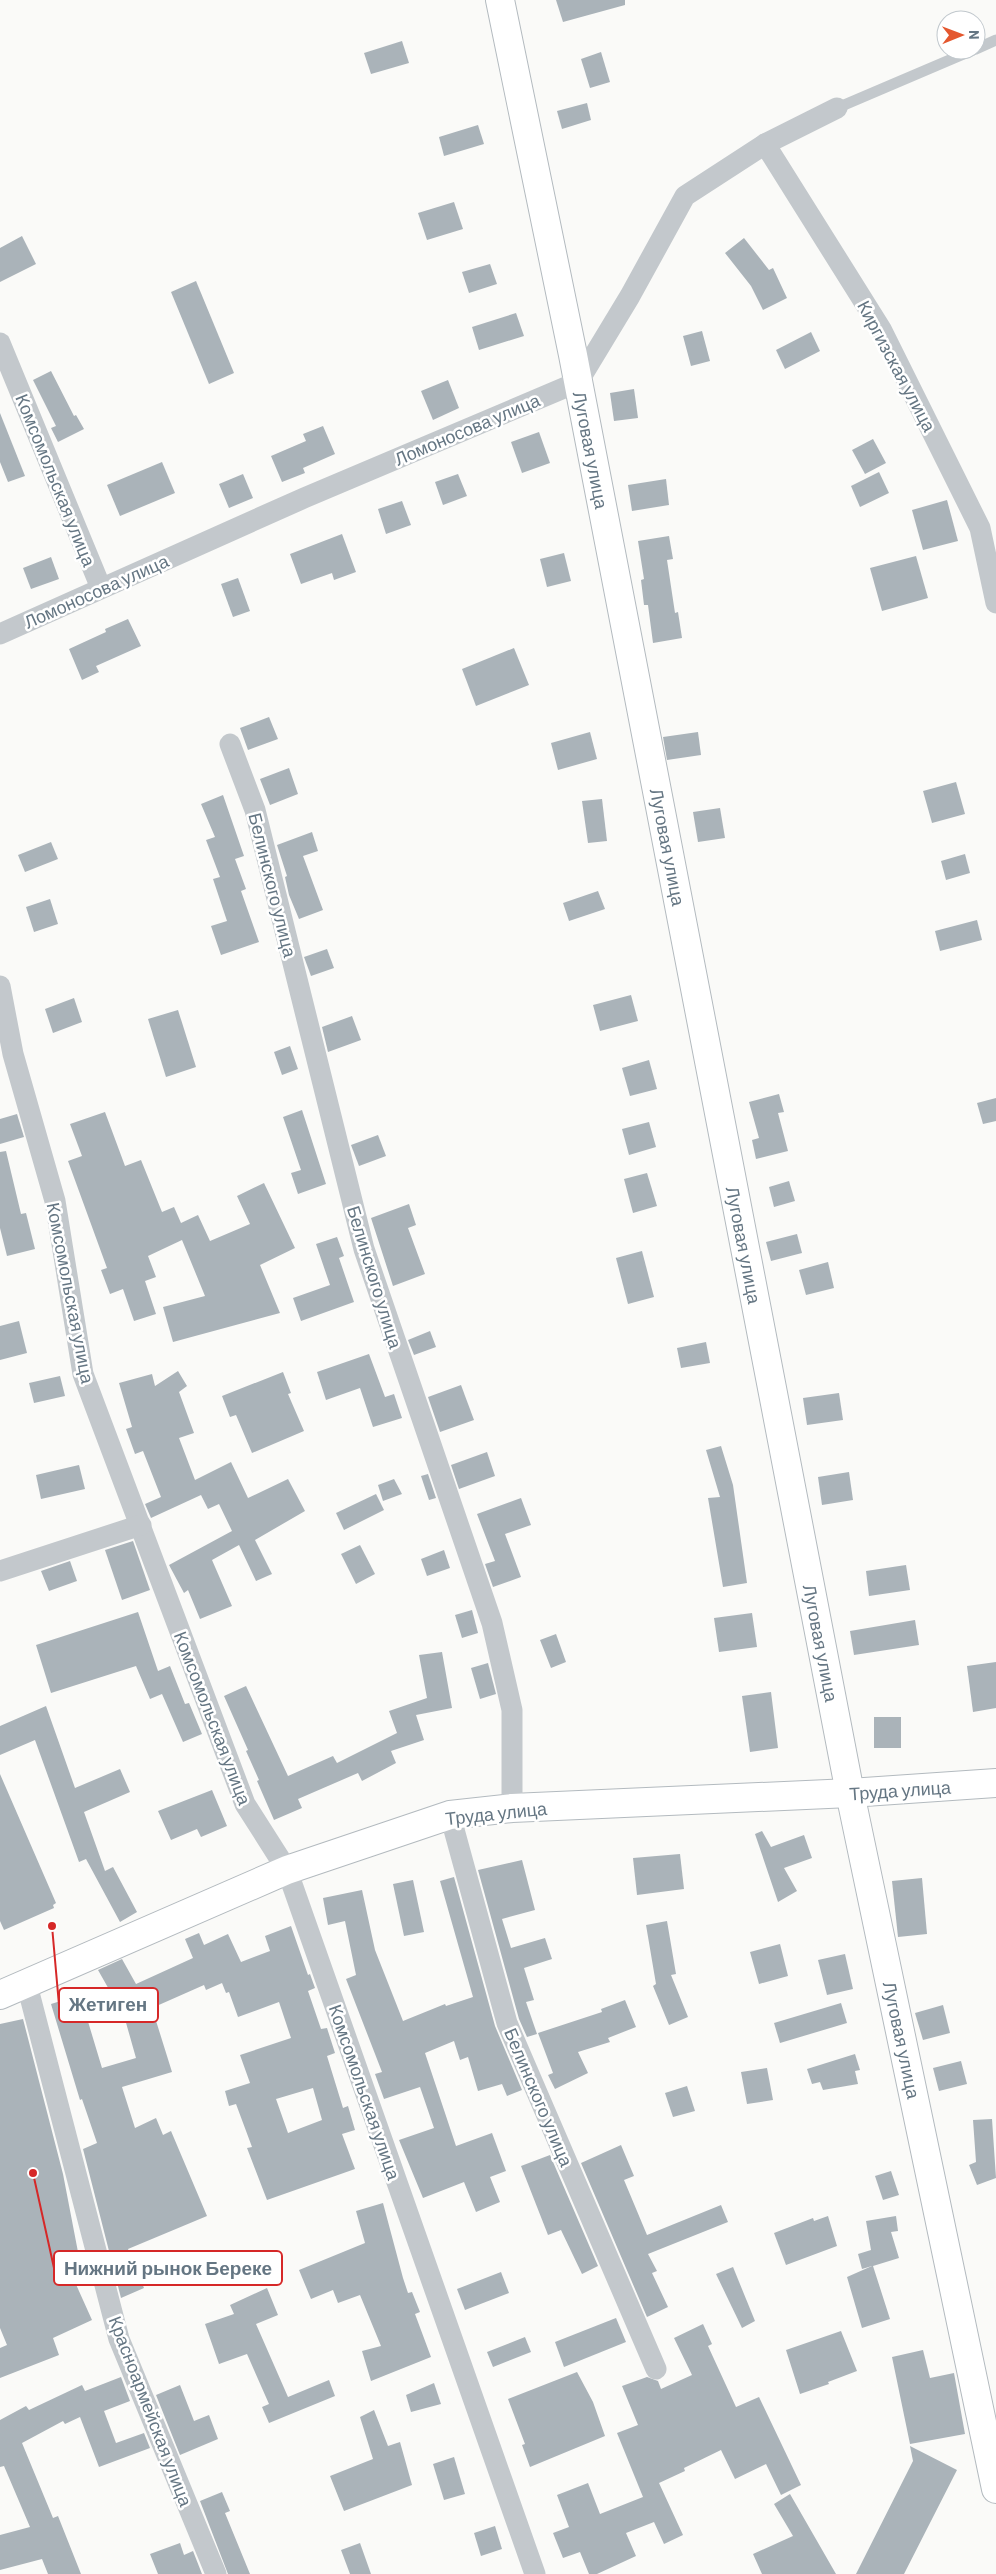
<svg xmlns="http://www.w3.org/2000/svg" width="996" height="2574" font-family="Barlow,sans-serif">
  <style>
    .building { fill: #aab3b9; fill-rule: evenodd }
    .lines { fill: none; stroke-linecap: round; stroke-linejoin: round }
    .secondary-casing { stroke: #b3babf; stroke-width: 30 }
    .lane { stroke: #c3c8cc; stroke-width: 11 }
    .street { stroke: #c3c8cc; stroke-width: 21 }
    .secondary { stroke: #fff; stroke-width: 28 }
    .labels { text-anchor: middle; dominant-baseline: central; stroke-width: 5; stroke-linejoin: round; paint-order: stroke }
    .street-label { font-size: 18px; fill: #657683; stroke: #fff }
    .leader { fill: none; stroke: #d62828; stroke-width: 2 }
    .callout-dot { fill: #d62828; stroke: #fff; stroke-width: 2 }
    .callout { fill: #fff; stroke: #d62828; stroke-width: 2 }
    .callout-label { font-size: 19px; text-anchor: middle; font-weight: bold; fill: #657683 }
  </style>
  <rect width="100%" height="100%" fill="#fafaf8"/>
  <g class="building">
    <path d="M556,0H625V5L563,22Z"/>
    <path d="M402,41L409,63L371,74L364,53Z"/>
    <path d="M601,52L610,82L590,88L581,59Z"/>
    <path d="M587,103L591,120L562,129L557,111Z"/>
    <path d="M478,125L484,144L444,156L439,137Z"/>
    <path d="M454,202L463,229L427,240L418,213Z"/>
    <path d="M22,236L36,264L0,282V248Z"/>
    <path d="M744,238L769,270L773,268L787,298L763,310L751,286L725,253Z"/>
    <path d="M490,264L497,284L469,293L462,272Z"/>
    <path d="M196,281L234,373L209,384L171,292Z"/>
    <path d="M516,313L524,336L479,350L472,327Z"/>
    <path d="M702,331L710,361L691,366L683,336Z"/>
    <path d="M811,332L820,351L785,369L776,350Z"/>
    <path d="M51,371L74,416L76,415L84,429L58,442L51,428L56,426L33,380Z"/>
    <path d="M448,380L459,408L433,420L421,391Z"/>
    <path d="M634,389L638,418L614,421L610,393Z"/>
    <path d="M0,413L25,476L8,482L0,462Z"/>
    <path d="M323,426L335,454L303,468L305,473L282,482L271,456L306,441L303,434Z"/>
    <path d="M539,432L550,463L522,473L511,442Z"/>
    <path d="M873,439L886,463L865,474L852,450Z"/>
    <path d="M162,462L175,493L120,516L107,485Z"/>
    <path d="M879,472L889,493L860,507L851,486Z"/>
    <path d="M243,474L253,498L229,508L219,484Z"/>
    <path d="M458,474L467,496L443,505L435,482Z"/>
    <path d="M666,479L669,505L632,511L628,485Z"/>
    <path d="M947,500L958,541L923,550L912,510Z"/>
    <path d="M402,501L411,525L386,534L378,509Z"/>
    <path d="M342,534L356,572L334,580L332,573L301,584L290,554Z"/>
    <path d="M669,536L673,559L667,560L675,613L678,612L682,638L653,643L648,605H644L641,580L644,579L638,541Z"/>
    <path d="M564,553L571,581L547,587L540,559Z"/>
    <path d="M916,556L928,598L882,611L870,568Z"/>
    <path d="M51,557L59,579L31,589L23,568Z"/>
    <path d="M238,578L250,611L233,617L221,584Z"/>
    <path d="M128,619L141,646L96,666L99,672L82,680L69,649L106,632L105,629Z"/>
    <path d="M514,648L529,685L476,706L462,669Z"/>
    <path d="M269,717L278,739L248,750L240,728Z"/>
    <path d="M590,732L597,759L558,770L551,743Z"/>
    <path d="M698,732L701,755L667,760L663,737Z"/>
    <path d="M289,768L298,794L270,805L260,779Z"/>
    <path d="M956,782L965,814L932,823L923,791Z"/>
    <path d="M223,795L244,856L235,859L246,889L241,891L259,942L221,955L211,926L227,921L213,879L220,877L206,840L215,837L201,804Z"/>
    <path d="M602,799L607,841L588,843L582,801Z"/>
    <path d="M720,808L725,838L698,842L693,812Z"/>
    <path d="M312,832L318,851L303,856L323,910L299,919L289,895L285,877L287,876L277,845Z"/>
    <path d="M51,842L58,859L25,872L18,855Z"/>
    <path d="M965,854L970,873L946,880L941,861Z"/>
    <path d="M598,891L605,909L569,921L563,903Z"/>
    <path d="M50,899L58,924L34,932L26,907Z"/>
    <path d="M977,920L982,940L940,951L935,931Z"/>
    <path d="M327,949L334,968L311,976L304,957Z"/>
    <path d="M631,995L638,1021L600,1031L593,1005Z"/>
    <path d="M74,998L82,1022L53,1033L45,1009Z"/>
    <path d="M178,1010L196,1067L166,1077L148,1019Z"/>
    <path d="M352,1016L361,1040L328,1052L322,1027Z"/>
    <path d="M290,1046L298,1069L282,1075L274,1052Z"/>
    <path d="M649,1060L657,1089L630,1096L622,1068Z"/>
    <path d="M779,1094L784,1112L778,1113L788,1151L756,1159L752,1140L759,1138L749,1102Z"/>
    <path d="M996,1098V1121L983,1124L977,1103Z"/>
    <path d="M302,1110L326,1184L298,1194L291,1173L301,1170L283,1117Z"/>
    <path d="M105,1112L125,1166L141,1160L162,1212L174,1207L181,1223L198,1215L210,1241L250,1224L237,1196L264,1183L295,1248L260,1265L280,1313L173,1342L163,1307L205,1296L182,1240L148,1256L156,1277L145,1281L156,1314L134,1321L123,1289L110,1294L101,1270L107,1268L68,1161L82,1156L70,1124Z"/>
    <path d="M17,1114L24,1137L0,1144V1119Z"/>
    <path d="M649,1122L656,1147L629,1155L622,1129Z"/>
    <path d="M378,1135L386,1156L359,1166L351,1145Z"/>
    <path d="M6,1151L21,1214L26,1213L35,1249L7,1256L0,1228V1152Z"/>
    <path d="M647,1173L657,1206L633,1213L624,1179Z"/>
    <path d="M789,1181L795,1201L774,1207L769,1187Z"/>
    <path d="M409,1204L416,1225L408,1228L425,1274L393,1286L371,1218Z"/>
    <path d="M797,1234L802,1253L771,1261L766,1242Z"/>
    <path d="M337,1237L344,1256L339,1258L354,1302L301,1321L293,1298L330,1285L316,1244Z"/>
    <path d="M642,1251L654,1297L628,1304L616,1258Z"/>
    <path d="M828,1262L834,1288L806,1295L799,1270Z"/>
    <path d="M19,1321L27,1353L0,1360V1326Z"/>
    <path d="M430,1331L436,1347L414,1355L408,1340Z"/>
    <path d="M706,1342L710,1363L681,1368L677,1348Z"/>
    <path d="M369,1354L385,1397L394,1394L402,1418L373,1427L360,1388L326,1400L317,1372Z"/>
    <path d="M178,1371L187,1386L179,1392L194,1433L179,1438L195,1480L231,1462L248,1498L288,1479L305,1511L255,1540L272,1574L256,1581L239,1545L212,1560L232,1606L200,1619L188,1590L184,1593L169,1565L232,1531L219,1504L208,1509L201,1495L151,1518L145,1504L161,1497L143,1451L135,1454L126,1429L132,1427L119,1383L152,1374L155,1386Z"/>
    <path d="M283,1372L291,1393L288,1394L304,1431L252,1453L236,1415L230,1417L222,1396Z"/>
    <path d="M60,1376L65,1396L34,1403L29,1383Z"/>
    <path d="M461,1385L474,1420L440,1432L428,1397Z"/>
    <path d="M839,1393L843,1420L807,1425L803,1398Z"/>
    <path d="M721,1446L733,1485L747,1583L723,1587L708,1498L720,1497L706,1450Z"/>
    <path d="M487,1452L495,1476L459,1489L451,1465Z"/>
    <path d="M79,1465L85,1489L41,1499L36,1475Z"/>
    <path d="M849,1472L853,1500L822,1505L818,1477Z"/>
    <path d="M428,1474L436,1498L429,1500L421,1476Z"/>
    <path d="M394,1479L402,1494L383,1501L378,1485Z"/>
    <path d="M376,1494L384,1510L344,1530L336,1513Z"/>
    <path d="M521,1498L531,1525L505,1534L521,1577L493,1587L485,1564L495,1561L477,1514Z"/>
    <path d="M133,1541L150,1590L122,1600L105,1550Z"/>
    <path d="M360,1545L375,1574L356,1584L341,1554Z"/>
    <path d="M444,1550L450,1568L427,1576L421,1559Z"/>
    <path d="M70,1561L77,1581L49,1591L41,1571Z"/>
    <path d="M906,1565L910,1590L869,1596L866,1571Z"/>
    <path d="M472,1610L478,1633L462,1638L455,1615Z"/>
    <path d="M138,1612L158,1671L170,1666L185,1704L189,1703L202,1734L183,1742L162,1694L150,1699L136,1666L51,1693L36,1645Z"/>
    <path d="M752,1613L757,1647L719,1652L714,1618Z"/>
    <path d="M915,1620L919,1645L854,1655L850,1631Z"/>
    <path d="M556,1634L566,1662L551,1668L540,1640Z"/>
    <path d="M442,1652L452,1708L416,1715L424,1740L391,1751L396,1763L362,1781L358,1773L298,1799L302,1808L274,1820L257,1781L259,1780L246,1751L248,1750L224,1696L246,1686L288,1776L333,1756L337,1763L397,1733L389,1711L427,1698L419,1655Z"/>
    <path d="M996,1662V1708L973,1712L967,1666Z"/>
    <path d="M488,1663L496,1694L480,1699L471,1668Z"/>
    <path d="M771,1692L778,1748L750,1752L742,1696Z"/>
    <path d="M46,1706L75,1788L120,1769L130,1792L84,1812L105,1871L113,1867L137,1912L120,1922L86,1859L79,1862L35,1740L0,1755V1726Z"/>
    <rect x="874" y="1717" width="27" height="31"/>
    <path d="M0,1774L56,1903L53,1905L54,1908L4,1930L0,1921Z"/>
    <path d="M212,1790L227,1826L201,1837L197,1829L171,1840L158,1811Z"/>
    <path d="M762,1831L771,1847L804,1835L812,1858L784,1868L797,1891L778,1902L755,1834Z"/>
    <path d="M680,1854L684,1889L637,1895L633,1858Z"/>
    <path d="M522,1860L535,1910L502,1919L511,1948L545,1938L552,1959L524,1968L534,2000L526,2002L537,2034L527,2037L519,2019L478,1870Z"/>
    <path d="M454,1877L495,2026L522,2090L507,2096L502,2084L478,2091L468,2057L460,2060L454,2041L425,2053L456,2146L492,2133L506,2171L490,2177L500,2202L476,2212L464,2182L423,2198L399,2140L434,2128L420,2087L384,2099L375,2074L382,2072L346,1979L356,1975L345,1921L328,1925L323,1898L362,1890L375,1950L403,2021L445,2004L446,2006L473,1997L440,1881Z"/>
    <path d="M922,1878L927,1934L898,1937L892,1881Z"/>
    <path d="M413,1880L424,1932L404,1936L393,1884Z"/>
    <path d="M667,1921L676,1974L671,1975L688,2017L669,2025L653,1986L656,1984L646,1925Z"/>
    <path d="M291,1926L308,1975L310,1974L315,1988L308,1991L321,2029L327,2028L335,2053L327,2056L343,2108L348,2106L355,2130L342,2134L355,2169L267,2200L247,2148L252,2147L236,2104L229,2106L225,2091L250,2083L240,2055L291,2038L279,2002L238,2017L229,1992L226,1993L222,1983L206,1990L204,1985L152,2008L172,2072L122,2087L135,2128L156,2118L163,2135L171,2131L207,2216L128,2249L144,2288L121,2298L83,2149L97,2143L82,2099L80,2100L51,2004L80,1995L102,2068L136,2058L119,1998L115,2000L98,1970L122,1959L136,1984L193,1958L185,1939L199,1933L204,1945L228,1934L241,1962L270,1951L265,1936ZM313,2088L322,2120L288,2133L276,2099Z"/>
    <path d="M780,1944L788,1976L759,1984L750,1952Z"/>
    <path d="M845,1954L853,1989L827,1995L818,1960Z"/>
    <path d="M625,2000L636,2027L608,2038L610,2042L578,2052L588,2073L555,2089L548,2075L553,2073L538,2033L602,2012L601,2009Z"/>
    <path d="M841,2003L847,2023L780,2043L774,2023Z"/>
    <path d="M943,2005L950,2033L923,2040L915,2013Z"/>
    <path d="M23,2019L63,2174L83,2278L74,2280L92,2320L53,2338L59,2355L0,2378V2348L7,2345L0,2328V2024Z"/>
    <path d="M855,2054L860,2070L855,2071L858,2084L823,2090L820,2082L812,2084L807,2069Z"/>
    <path d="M961,2061L967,2084L939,2091L933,2068Z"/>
    <path d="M767,2068L773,2100L747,2104L741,2072Z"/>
    <path d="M687,2086L695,2111L673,2117L665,2093Z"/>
    <path d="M992,2119L996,2178L977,2185L969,2165L976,2162L973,2120Z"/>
    <path d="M621,2145L634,2176L624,2180L647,2235L721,2205L728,2222L648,2254L657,2271L652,2273L668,2307L647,2317L581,2163Z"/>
    <path d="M550,2155L598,2266L582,2274L561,2230L548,2235L521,2166Z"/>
    <path d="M891,2171L899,2195L883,2200L875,2176Z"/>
    <path d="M383,2203L403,2278L408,2293L412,2292L420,2312L415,2314L431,2357L371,2381L362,2351L381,2346L360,2295L338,2303L333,2290L311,2299L299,2270L365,2243L356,2211Z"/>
    <path d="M828,2216L837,2246L786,2265L774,2233L813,2218L814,2221Z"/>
    <path d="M896,2216L898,2231L891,2232L899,2258L873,2266L890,2319L862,2328L847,2277L872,2266L862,2269L858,2254L871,2250L866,2221Z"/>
    <path d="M733,2267L755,2321L742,2328L716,2274Z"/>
    <path d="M501,2272L509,2293L465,2310L457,2289Z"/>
    <path d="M267,2288L278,2315L256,2324L288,2397L329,2380L335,2396L269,2423L262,2407L269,2404L247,2354L219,2364L205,2324L234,2314L230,2305Z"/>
    <path d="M616,2318L626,2342L564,2367L555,2342Z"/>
    <path d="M703,2324L712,2344L708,2346L736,2407L759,2397L801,2485L781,2495L766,2464L735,2479L721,2450L684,2468L685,2471L659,2483L683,2535L664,2544L654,2522L626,2533L636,2556L597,2574H589L580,2552L563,2558L553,2533L569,2527L557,2495L588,2483L600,2514L643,2497L617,2433L638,2425L622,2386L647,2377L658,2381L661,2389L692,2375L674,2338Z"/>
    <path d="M841,2331L857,2371L828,2382L829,2384L800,2394L786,2350Z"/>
    <path d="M525,2337L531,2352L493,2367L487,2352Z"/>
    <path d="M923,2350L930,2378L954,2373L965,2434L910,2444L892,2357Z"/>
    <path d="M577,2372L593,2402L605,2436L530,2467L522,2445L525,2444L508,2399Z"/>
    <path d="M121,2377L130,2401L104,2411L116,2443L144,2433L150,2448L99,2467L80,2417L65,2424L63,2421L22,2443L53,2518L58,2516L81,2574H48L42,2559L0,2570V2535L30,2527L4,2466L0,2467V2420L26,2406L29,2410L82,2385L85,2391Z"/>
    <path d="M434,2383L441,2404L411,2412L406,2395Z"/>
    <path d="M180,2385L194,2421L209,2415L218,2439L180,2455L156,2395Z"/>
    <path d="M374,2410L388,2446L400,2442L412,2485L344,2511L330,2476L373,2459L360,2417Z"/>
    <path d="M910,2446L957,2470L904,2574H856L913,2461Z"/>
    <path d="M454,2457L465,2494L444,2500L433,2464Z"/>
    <path d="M222,2492L230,2511L225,2513L250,2574H228L200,2501Z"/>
    <path d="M790,2494L836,2574H762L753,2554L793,2536L774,2504Z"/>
    <path d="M495,2526L502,2549L481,2556L474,2533Z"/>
    <path d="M180,2543L184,2555L193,2551L202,2574H158L150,2554Z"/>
    <path d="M360,2543L371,2574H350L341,2550Z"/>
  </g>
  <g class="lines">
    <defs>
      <g id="secondary">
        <path d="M500,0L573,355L850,1793L996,2489"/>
        <path d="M0,1995L287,1870L450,1815L512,1808L850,1793L996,1783"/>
      </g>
    </defs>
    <use href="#secondary" class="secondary-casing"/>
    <g class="lane">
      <path d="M976,49L996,40"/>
      <path d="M837,108L973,50"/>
    </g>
    <g class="street">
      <path d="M765,144L881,329L980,528L996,603"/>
      <path d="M0,343L101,588"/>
      <path d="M0,634L304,498L578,382L630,296L685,196L765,144L837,108"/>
      <path d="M230,744L255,810L364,1249L492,1623L512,1710V1808"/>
      <path d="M0,986L13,1054L55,1201L83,1374L245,1804L287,1870L535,2574"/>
      <path d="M0,1571L141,1525"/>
      <path d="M450,1815L507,2023L656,2369"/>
      <path d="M27,1985L119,2339L216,2574"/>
    </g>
    <use href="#secondary" class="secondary"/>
  </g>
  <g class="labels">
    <g class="street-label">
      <text transform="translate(897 366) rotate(62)">Киргизская улица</text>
      <text transform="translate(467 429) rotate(-23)">Ломоносова улица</text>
      <text transform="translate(591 450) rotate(79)">Луговая улица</text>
      <text transform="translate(56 480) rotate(68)">Комсомольская улица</text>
      <text transform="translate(96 591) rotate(-24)">Ломоносова улица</text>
      <text transform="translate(668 847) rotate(79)">Луговая улица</text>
      <text transform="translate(273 885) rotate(76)">Белинского улица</text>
      <text transform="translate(744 1245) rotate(79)">Луговая улица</text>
      <text transform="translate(375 1277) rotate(73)">Белинского улица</text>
      <text transform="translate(71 1293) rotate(79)">Комсомольская улица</text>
      <text transform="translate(821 1643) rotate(79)">Луговая улица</text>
      <text transform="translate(213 1718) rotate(69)">Комсомольская улица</text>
      <text transform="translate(900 1790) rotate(-4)">Труда улица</text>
      <text transform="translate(496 1813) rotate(-6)">Труда улица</text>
      <text transform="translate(902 2040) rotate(78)">Луговая улица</text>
      <text transform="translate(365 2092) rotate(71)">Комсомольская улица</text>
      <text transform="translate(539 2097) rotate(67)">Белинского улица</text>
      <text transform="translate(151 2411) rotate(69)">Красноармейская улица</text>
    </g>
  </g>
  <path class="leader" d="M52 1926L59 2005M33 2173L54 2268"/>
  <g class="callout-dot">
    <circle cx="52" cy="1926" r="5"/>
    <circle cx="33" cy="2173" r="5"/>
  </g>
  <g class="callout">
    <rect x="59" y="1988" width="99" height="34" rx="5"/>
    <rect x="54" y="2251" width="228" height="34" rx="5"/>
  </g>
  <g class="callout-label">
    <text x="108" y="2011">Жетиген</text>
    <text x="168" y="2275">Нижний рынок Береке</text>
  </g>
  <g transform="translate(961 35) rotate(89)"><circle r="24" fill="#ffffff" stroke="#c1c8cd"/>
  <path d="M0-4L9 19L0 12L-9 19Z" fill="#e4572e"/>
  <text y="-8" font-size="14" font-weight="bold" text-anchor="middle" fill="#657683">N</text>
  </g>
</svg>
